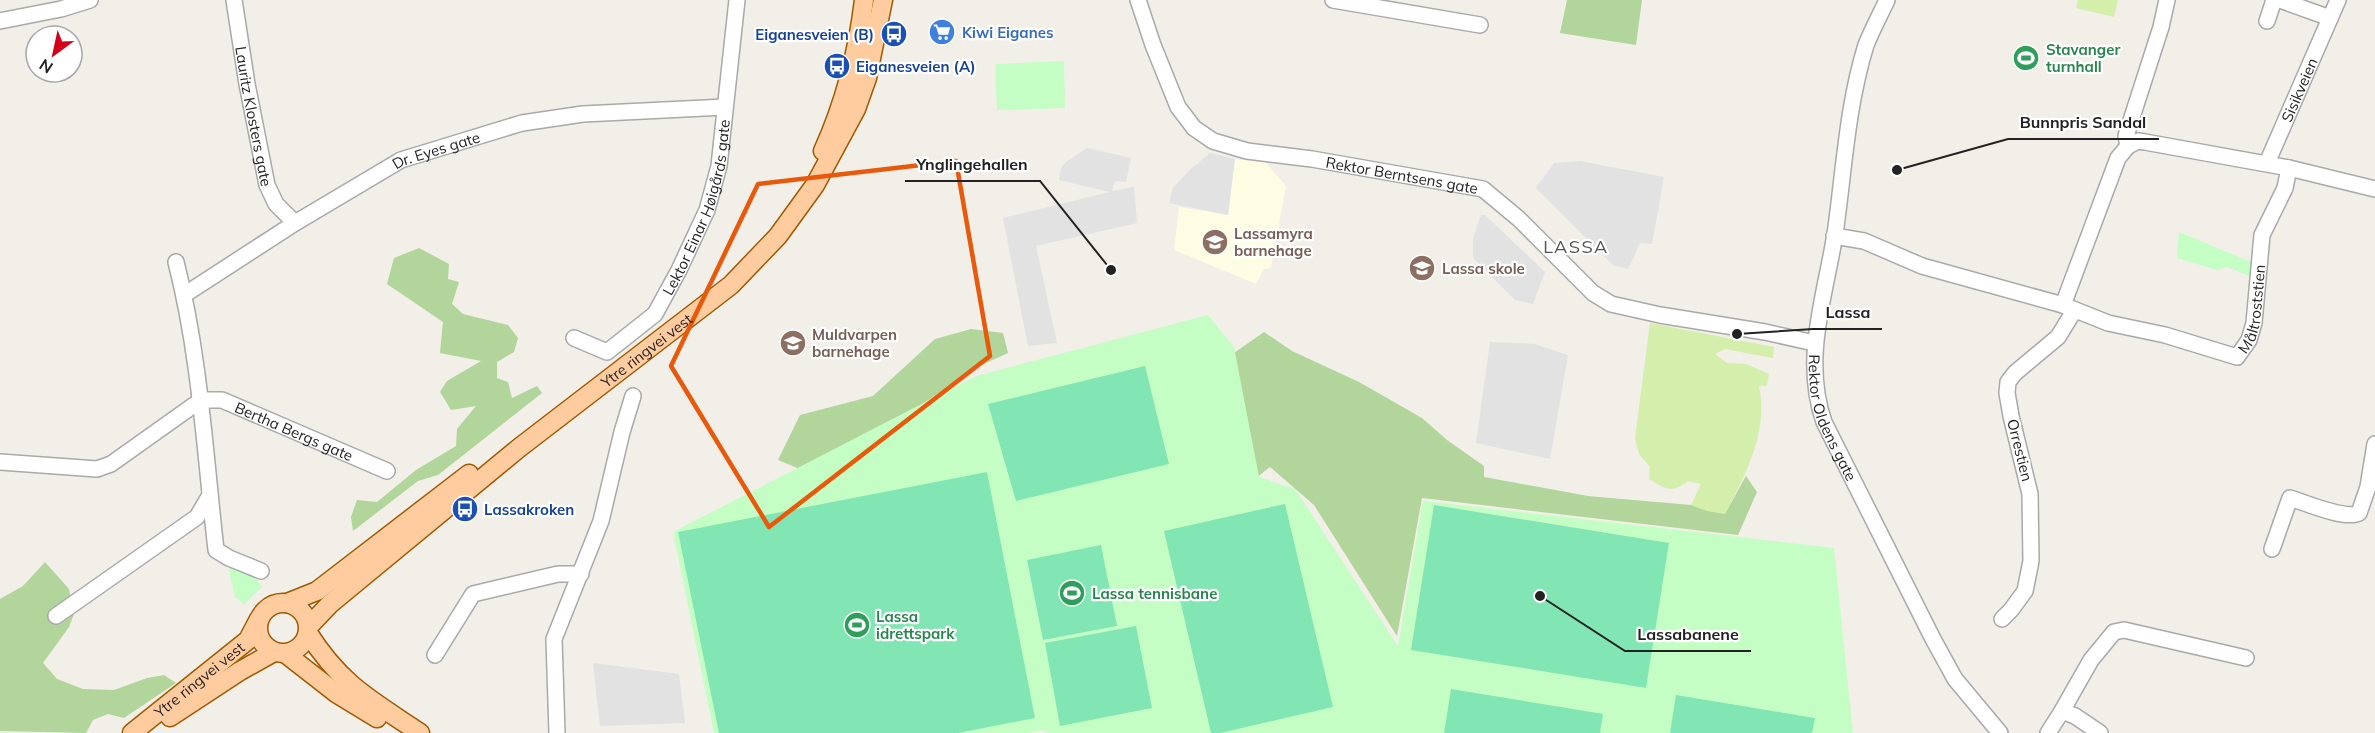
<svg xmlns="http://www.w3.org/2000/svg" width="2375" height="733" font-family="Mulish,sans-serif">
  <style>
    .education { fill: #fffce4 }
    .grass { fill: #d4efab }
    .forest { fill: #b1d59a }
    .park { fill: #c5fec4 }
    .pitch { fill: #81e6b4 }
    .parking { fill: #e2e2e2 }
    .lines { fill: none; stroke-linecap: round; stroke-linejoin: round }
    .minor-casing { stroke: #a9a9a9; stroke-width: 18 }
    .major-casing { stroke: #9f5a00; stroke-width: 21 }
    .minor { stroke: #fff; stroke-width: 15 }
    .major { stroke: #ffcca0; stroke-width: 18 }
    .marked { fill: none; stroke: #e8590c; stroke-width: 4.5; stroke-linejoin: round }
    .labels { text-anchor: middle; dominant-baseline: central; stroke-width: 4.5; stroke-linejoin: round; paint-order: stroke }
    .shop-label { font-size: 15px; font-weight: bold; fill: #366cbe; stroke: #fff; text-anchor: start }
    .transit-label { font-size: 15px; font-weight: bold; fill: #164399; stroke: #fff; text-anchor: start }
    .leisure-label { font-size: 15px; font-weight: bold; fill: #27864d; stroke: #fff; text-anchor: start }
    .street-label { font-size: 15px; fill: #222; stroke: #fff }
    .education-label { font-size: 15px; font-weight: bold; fill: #785e54; stroke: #fff; text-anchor: start }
    .quarter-label { font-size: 18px; letter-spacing: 1.5px; fill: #555; stroke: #fff }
    .leader { fill: none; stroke: #222; stroke-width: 2 }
    .callout-dot { fill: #222; stroke: #fff; stroke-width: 2 }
    .callout-label { font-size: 16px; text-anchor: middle; font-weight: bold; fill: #222; stroke: #fff; stroke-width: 4.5; stroke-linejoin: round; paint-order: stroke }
  </style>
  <rect width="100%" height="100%" fill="#f2eee8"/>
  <path class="education" d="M1235,159L1265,162L1286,186L1271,268L1264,269L1256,284L1174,250L1179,207L1228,215Z"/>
  <g class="grass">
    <path d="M2078,0H2118L2114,17L2076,8Z"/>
    <path d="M1650,323L1774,347L1773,358L1725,349L1715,354L1727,363L1746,364L1769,374L1767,385L1759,386C1769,431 1745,476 1725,514L1708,512L1691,505L1701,484L1688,481C1671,494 1666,489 1649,479L1650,467L1639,454L1635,438Z"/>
  </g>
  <g class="forest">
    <path d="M1567,0H1642L1636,45L1560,33Z"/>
    <path d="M419,248L449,264L448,279L459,282L452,304L463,314L508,325L518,338L514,352L497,362V378L508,382L512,398L537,386L542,393L438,475L418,481L353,531L351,517L357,500L377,502L416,470L456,446L457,429L476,406L451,410L440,392L447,381L481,361L440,353L443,322L387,284L394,258Z"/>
    <path d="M971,329L1003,333L1008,353L971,370L819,477L778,460L800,415L873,396L935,339Z"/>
    <path d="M1264,332L1292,351L1359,382L1422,418L1447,440L1484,466V477L1588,496L1691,505L1707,511L1725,514L1746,476L1757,492L1738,535L1422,498L1397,636L1314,505L1270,467L1234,495L1224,360Z"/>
    <path d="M45,562L69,589L74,614L69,627L43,663L57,679L83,689L114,690L147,678L164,675L176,683L124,718L108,714L93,720L86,733L0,731V599L23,586Z"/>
  </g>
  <g class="park">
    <path d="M1064,61L1065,108L997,110L995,64Z"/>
    <path d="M2179,232L2253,263L2252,277L2227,267L2217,270L2177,258Z"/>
    <path d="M1208,315L1234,347L1259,477L1295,489L1398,646L1423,501L1834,548L1853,733H1048L1043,730L1027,733H714L673,532L976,376Z"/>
    <path d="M227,562L253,573L262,587L244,604L235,597Z"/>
  </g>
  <g class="pitch">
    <path d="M1145,366L1169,464L1016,501L988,404Z"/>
    <path d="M987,472L1035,718L958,733H719L678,532Z"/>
    <path d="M1285,504L1333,707L1220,733H1211L1164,531Z"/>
    <path d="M1434,505L1669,543L1646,688L1411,650Z"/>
    <path d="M1101,545L1117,626L1043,640L1027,560Z"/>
    <path d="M1136,626L1152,708L1060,726L1045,643Z"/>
    <path d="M1451,689L1603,714L1600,733H1444Z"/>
    <path d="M1676,695L1815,718L1812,733H1670Z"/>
  </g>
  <g class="parking">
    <path d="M1087,148L1131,158L1126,182L1115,181L1112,191L1134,187L1137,223L1036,246L1057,343L1028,346L1003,218L1110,192L1059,180L1061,168L1066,162Z"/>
    <path d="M1210,153L1235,159L1228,215L1169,203L1173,188L1190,170Z"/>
    <path d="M1580,161L1664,177L1652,244L1640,243L1628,269L1613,265L1536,188L1554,163Z"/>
    <path d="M1481,215H1485L1545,272L1533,304L1515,300L1473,258V239Z"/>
    <path d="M1490,342L1535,344L1568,355L1550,459L1476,443Z"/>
    <path d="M593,663L679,674L685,723L600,726Z"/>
  </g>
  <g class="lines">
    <defs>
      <g id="minor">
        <path id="s1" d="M234,0L247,84L267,185L276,204L295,223"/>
        <path id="s2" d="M1138,0L1153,45L1178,107L1194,128L1213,141L1247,151L1312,159L1483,189L1519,219L1593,293L1611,304L1660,315L1765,332L1814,343"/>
        <path d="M1333,0L1480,25"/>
        <path id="s3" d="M1887,0C1880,15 1872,30 1866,45C1847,106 1844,171 1835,234C1825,297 1802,359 1824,422L1933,639L1955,679L2000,733"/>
        <path d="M2280,0L2330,18"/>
        <path d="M0,21L61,9L90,0"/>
        <path d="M2267,21L2274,0"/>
        <path d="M2128,146L2138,141L2145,142L2289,168L2375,189"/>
        <path id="s4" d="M2267,163L2338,0"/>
        <path id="s5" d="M1834,236L1864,241L1922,266L2063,305L2108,323L2165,335L2237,357L2249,340L2254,323L2262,235L2285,188L2289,168"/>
        <path d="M176,262C200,356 205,454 216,550L229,558L261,571"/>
        <path id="s6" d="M184,295L295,223L401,160L522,123L583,114L725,107"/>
        <path d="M2063,305L2118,158L2128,146L2126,136L2161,27L2167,0"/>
        <path id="s7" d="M574,338L607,352L655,314L679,270L707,210L719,166L737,0"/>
        <path id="s8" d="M0,462L97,469L111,464L201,400H222L387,471"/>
        <path d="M2272,549L2290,498C2306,503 2345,520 2359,513L2368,487L2375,444"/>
        <path d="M56,616L197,517L210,495"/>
        <path d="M2002,619L2011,610L2025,591L2031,561L2030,494L2011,416L2007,393L2008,382L2015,373L2058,337L2074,311"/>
        <path d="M435,655L473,594L558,574H581"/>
        <path d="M2062,711L2075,716L2100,733"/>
        <path d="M557,733L554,639L601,521L622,432L633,396"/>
        <path d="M2048,733L2062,711L2091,660L2114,632L2124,630L2246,658"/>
      </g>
      <g id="major">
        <path d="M823,151C844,105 858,50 864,0"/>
        <circle cx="283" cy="628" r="25"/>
        <path d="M287,603L317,591L469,474"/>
        <path id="s9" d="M309,626L330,604L519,448L731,285L778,236L815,185L856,109L867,78L883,0"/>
        <path d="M308,633C341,685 371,700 420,733"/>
        <path d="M286,654L336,693L377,718"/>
        <path d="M170,717L240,671L274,652"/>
        <path id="s10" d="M132,733L248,640L259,619"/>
      </g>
    </defs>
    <use href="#minor" class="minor-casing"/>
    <use href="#major" class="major-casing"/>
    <use href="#minor" class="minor"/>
    <use href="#major" class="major"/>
  </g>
  <path class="marked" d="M956,161L990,356L769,527L671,366L758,184Z"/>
  <defs>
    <symbol id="supermarket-disc" viewBox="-11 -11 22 22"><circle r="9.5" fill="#3f7fe0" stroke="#fff"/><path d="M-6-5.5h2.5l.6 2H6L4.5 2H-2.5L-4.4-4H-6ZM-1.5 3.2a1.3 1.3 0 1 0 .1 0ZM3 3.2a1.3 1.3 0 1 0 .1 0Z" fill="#fff"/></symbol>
    <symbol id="bus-disc" viewBox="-11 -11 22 22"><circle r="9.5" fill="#1a4fb4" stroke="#fff"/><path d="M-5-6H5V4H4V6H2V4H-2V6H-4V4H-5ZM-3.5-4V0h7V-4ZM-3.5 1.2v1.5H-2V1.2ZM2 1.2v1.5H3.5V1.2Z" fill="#fff"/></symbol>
    <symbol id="stadium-disc" viewBox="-11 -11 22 22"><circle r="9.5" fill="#2e9e5b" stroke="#fff"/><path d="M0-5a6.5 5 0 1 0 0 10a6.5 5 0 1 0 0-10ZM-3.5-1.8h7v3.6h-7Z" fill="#fff"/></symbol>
    <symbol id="school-disc" viewBox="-11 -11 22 22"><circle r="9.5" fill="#8d6e63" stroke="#fff"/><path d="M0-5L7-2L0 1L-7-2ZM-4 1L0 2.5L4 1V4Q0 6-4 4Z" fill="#fff"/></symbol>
  </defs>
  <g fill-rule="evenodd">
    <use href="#supermarket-disc" x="927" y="17" width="30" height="30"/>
    <use href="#bus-disc" x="879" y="19" width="30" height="30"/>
    <use href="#stadium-disc" x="2011" y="43" width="30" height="30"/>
    <use href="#bus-disc" x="822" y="51" width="30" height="30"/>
    <use href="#school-disc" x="1200" y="227" width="30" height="30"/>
    <use href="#school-disc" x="1407" y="253" width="30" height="30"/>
    <use href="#school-disc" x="778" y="328" width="30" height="30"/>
    <use href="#bus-disc" x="450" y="494" width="30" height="30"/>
    <use href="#stadium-disc" x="1057" y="578" width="30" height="30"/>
    <use href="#stadium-disc" x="842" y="610" width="30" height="30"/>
  </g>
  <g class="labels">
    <g class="shop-label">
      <text x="962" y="32">Kiwi Eiganes</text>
    </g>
    <g class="transit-label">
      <text x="874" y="34" text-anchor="end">Eiganesveien (B)</text>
      <text x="856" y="66">Eiganesveien (A)</text>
      <text x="484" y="509">Lassakroken</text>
    </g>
    <g class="leisure-label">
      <text x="2046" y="49">Stavanger<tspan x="2046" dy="17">turnhall</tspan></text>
      <text x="1092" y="593">Lassa tennisbane</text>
      <text x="876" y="616">Lassa<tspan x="876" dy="17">idrettspark</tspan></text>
    </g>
    <g class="street-label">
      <text stroke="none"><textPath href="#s4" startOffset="80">Sisikveien</textPath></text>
      <text stroke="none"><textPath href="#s1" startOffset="118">Lauritz Klosters gate</textPath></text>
      <text stroke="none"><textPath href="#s6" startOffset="292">Dr. Eyes gate</textPath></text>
      <text stroke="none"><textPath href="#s2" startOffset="356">Rektor Berntsens gate</textPath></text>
      <text stroke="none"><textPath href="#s7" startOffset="213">Lektor Einar Høigårds gate</textPath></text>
      <text stroke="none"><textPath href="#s5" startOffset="474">Måltroststien</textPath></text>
      <text stroke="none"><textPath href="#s9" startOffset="436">Ytre ringvei vest</textPath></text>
      <text stroke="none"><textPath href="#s3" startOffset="430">Rektor Oldens gate</textPath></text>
      <text stroke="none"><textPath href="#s8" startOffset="322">Bertha Bergs gate</textPath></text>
      <text transform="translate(2020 450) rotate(76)">Orrestien</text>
      <text stroke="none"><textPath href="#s10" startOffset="86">Ytre ringvei vest</textPath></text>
    </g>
    <g class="education-label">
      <text x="1234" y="233">Lassamyra<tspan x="1234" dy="17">barnehage</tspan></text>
      <text x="1442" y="268">Lassa skole</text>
      <text x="812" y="334">Muldvarpen<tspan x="812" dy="17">barnehage</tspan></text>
    </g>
    <g class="quarter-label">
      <text x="1576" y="246">LASSA</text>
    </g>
  </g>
  <path class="leader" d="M1897 170L2008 139H2159M1111 270L1040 181H905M1737 334L1813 329H1882M1540 596L1625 651H1751"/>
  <g class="callout-dot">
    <circle cx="1897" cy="170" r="6"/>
    <circle cx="1111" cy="270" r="6"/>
    <circle cx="1737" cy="334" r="6"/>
    <circle cx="1540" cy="596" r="6"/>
  </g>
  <g class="callout-label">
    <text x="2083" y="128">Bunnpris Sandal</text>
    <text x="972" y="170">Ynglingehallen</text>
    <text x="1848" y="318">Lassa</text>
    <text x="1688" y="640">Lassabanene</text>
  </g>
  <g transform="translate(54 54) rotate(213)"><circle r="28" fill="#ffffff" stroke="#a7a7a7" stroke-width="1.5"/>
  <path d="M0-4.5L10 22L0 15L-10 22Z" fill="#d30017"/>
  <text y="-9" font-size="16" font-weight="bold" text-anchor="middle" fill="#222222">N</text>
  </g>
</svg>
